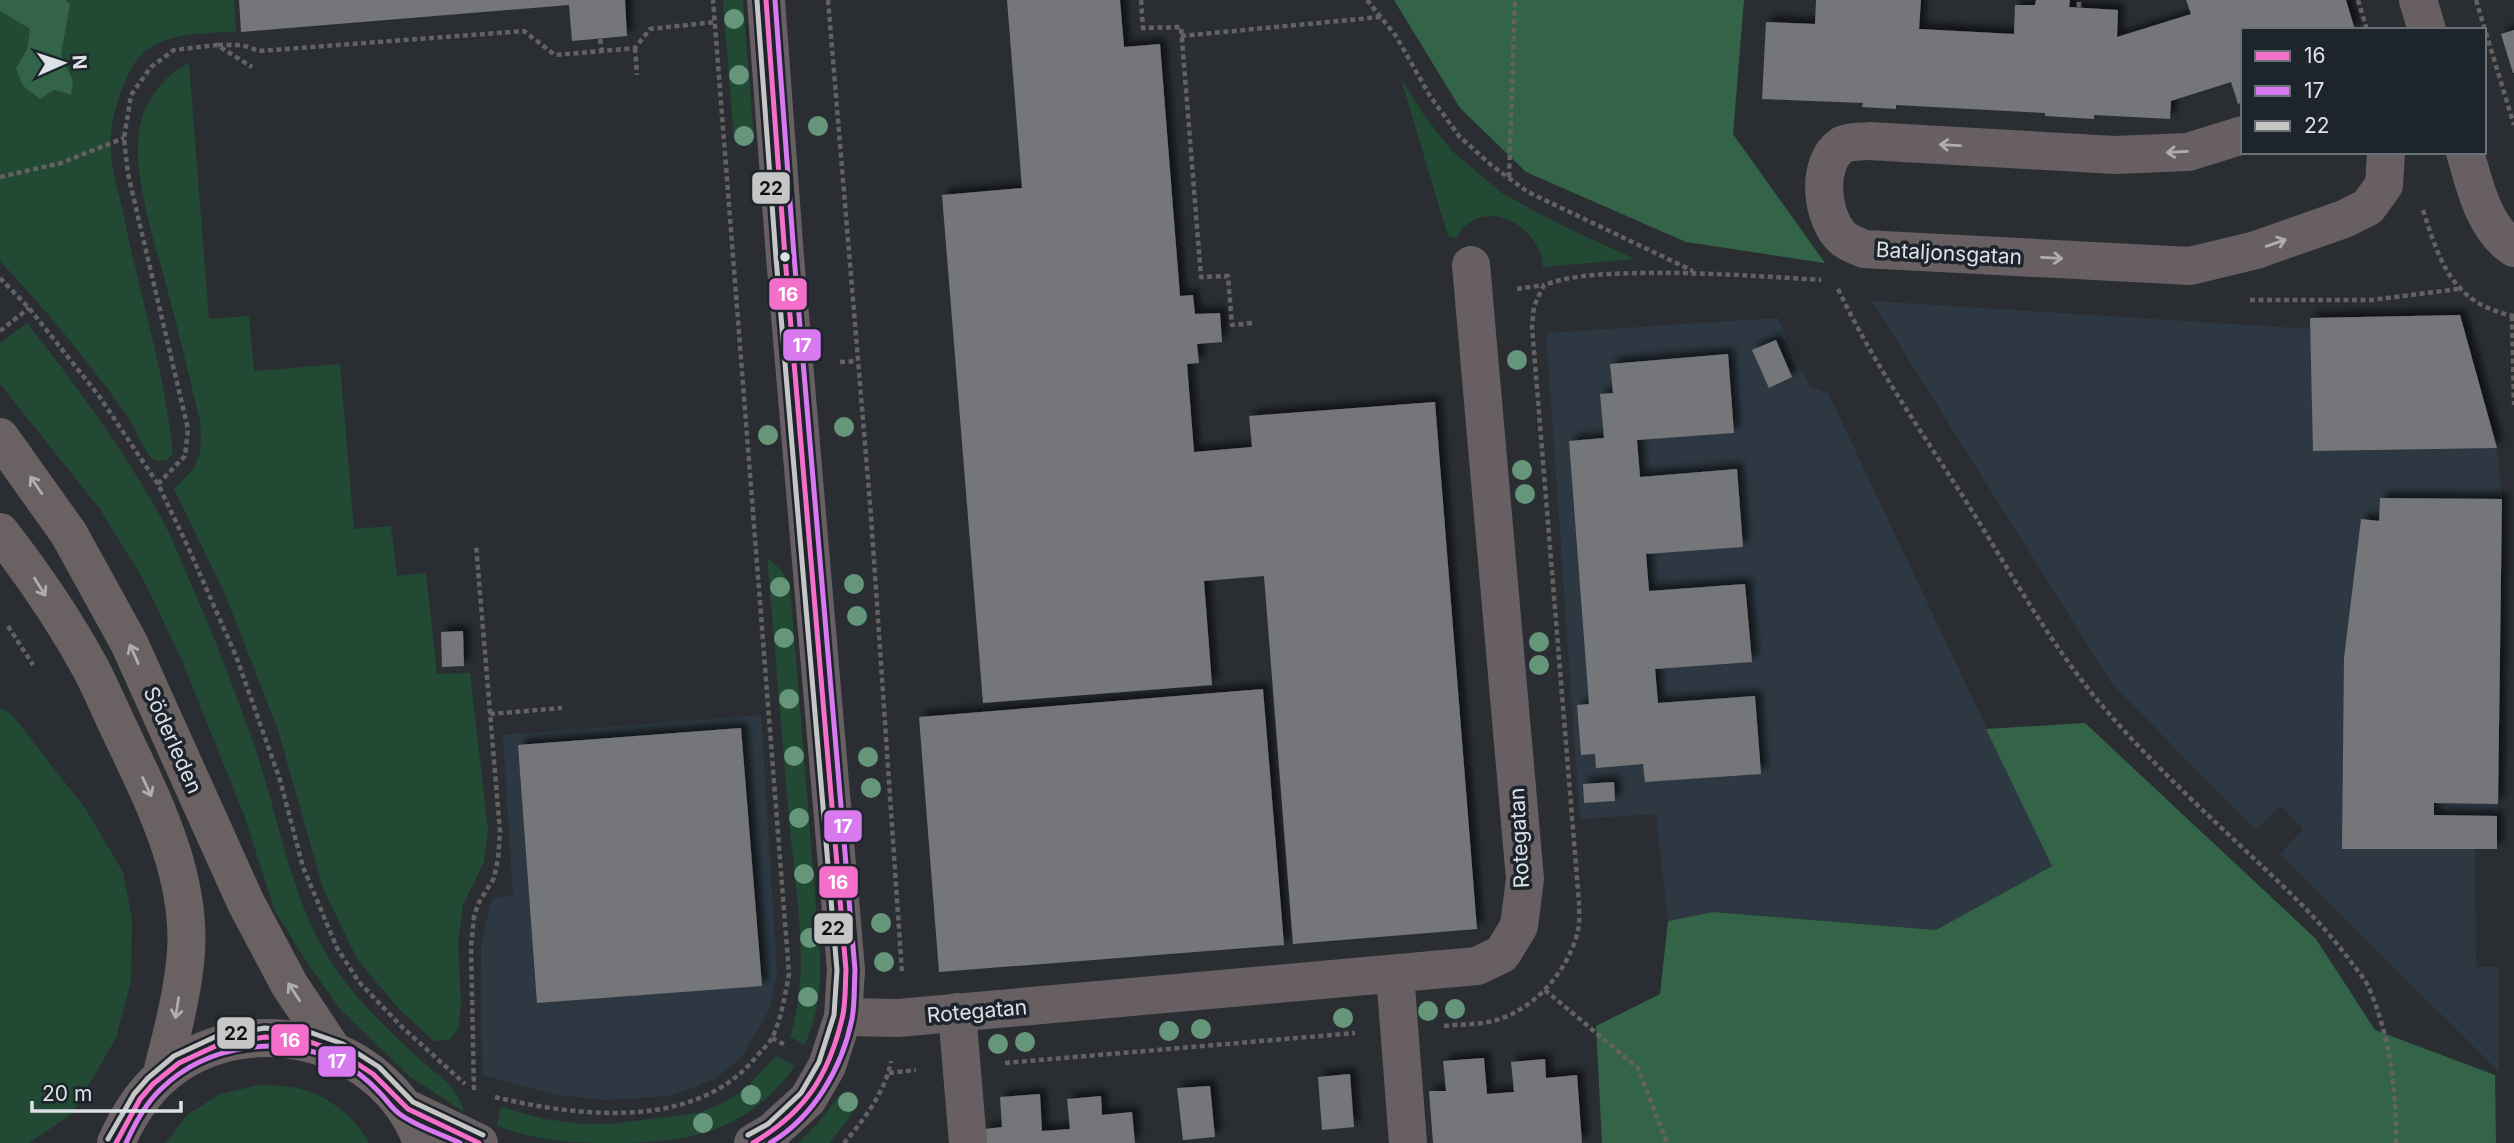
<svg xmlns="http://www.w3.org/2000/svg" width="2514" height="1143" font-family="Inter,sans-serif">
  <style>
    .built { fill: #2d3842 }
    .green { fill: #224933 }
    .forest { fill: #336447 }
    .building { fill: #74767a; filter: url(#shadow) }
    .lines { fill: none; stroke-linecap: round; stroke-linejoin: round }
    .path { stroke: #656162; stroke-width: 4.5; stroke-dasharray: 5 3.5; stroke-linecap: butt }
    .minor { stroke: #675f61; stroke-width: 38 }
    .major { stroke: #6a6162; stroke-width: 38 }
    .bus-1-casing { stroke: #1e242c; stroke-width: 10 }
    .bus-2-casing { stroke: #1e242c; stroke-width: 10 }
    .bus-3-casing { stroke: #1e242c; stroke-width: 10 }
    .bus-1 { stroke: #f46fc9; stroke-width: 5 }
    .bus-2 { stroke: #d879ef; stroke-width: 5 }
    .bus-3 { stroke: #c6c6c6; stroke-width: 5 }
    .tree { fill: #66967a }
    .oneway { stroke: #aeaeb1 }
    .oneway2 { stroke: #afaeb2 }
    .bus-dot { fill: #dde2e7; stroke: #1e242c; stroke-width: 2.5 }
    .labels { text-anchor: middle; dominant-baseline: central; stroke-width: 7; stroke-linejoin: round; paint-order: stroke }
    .street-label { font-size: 21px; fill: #dde2e7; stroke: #1e242c }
    .line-badge { stroke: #1e242c; stroke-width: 2.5 }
    .badge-label { font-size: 19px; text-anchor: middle; font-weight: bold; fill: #fff }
    .pale-badge-label { font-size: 19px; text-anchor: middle; font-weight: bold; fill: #111 }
  </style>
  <defs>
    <filter id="shadow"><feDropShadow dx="6" dy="-6" stdDeviation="3.5" flood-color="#0009"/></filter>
  </defs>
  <rect width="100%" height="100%" fill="#2a2e32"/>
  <g class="built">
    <path d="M1872,301L2311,329L2313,451L2497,448L2502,499L2498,804L2497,816L2475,849L2476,967H2498L2499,1072L2280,854L2303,829L2281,806L2256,831L2112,684Z"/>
    <path d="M1778,318L1809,386L1828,393L2052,866L1936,930L1713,912L1668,921L1656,814L1580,819L1546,333Z"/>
    <path d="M761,715L777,973L769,1010L741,1058L715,1079L670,1096L604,1100L556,1095L482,1075L481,946L492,898L513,895L503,735Z"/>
  </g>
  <g class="green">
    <path d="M66,0H234L236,31C207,34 168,32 144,52C127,66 112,113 111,135C108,160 118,189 123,213C139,293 165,372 173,453L167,460C162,461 156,462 152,458C143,451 135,426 127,416C89,361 46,310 0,261V11L30,29L27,49L16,68L54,90L70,95L73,81L61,55L70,5Z"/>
    <path d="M723,0H743L754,139L734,140Z"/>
    <path d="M189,63L209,319L249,316L254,371L340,364L354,529L391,526L397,576L426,573L437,674L470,673L488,830L484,862L463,905L458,944L461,1005L458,1029L449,1040L434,1041L399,1009L357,959L323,888L278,730L225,594L174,489C201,463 202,458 200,421C190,380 180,338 169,296C157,248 127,166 142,118C151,92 166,75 189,63Z"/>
    <path d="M1401,79L1424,115L1451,150L1503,194L1565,227L1635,259L1543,267C1541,231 1496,200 1466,225C1462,228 1459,234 1456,238L1448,236Z"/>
    <path d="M27,323C77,386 123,449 162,519C172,538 180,558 188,577C213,633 234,688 254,745C278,813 288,887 324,950C347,991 380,1022 414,1054C437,1077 454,1079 464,1112L408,1075L340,1009L306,961L275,911L244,815L181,658L143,579L100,509L0,384V343Z"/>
    <path d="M767,557L783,572L790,586L820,954C822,987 817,1015 805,1045L790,1037C811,972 796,896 790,829C782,739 775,648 767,557Z"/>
    <path d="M0,708L12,715L85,808L123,872L132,919L131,981L116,1038L72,1114L29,1143H0Z"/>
    <path d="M776,1056L795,1066C747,1132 690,1143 613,1143C569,1143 539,1141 497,1126L501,1107L545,1119L584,1124H611L698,1113L725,1102L746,1088Z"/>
    <path d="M259,1085C271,1086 285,1085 297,1088C326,1094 356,1117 369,1143H166L187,1115L220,1094Z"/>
    <path d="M844,1093L854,1097L858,1103L850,1117L829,1143H798L818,1123L838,1097Z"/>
  </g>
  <g class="forest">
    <path d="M0,0H66L70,5L61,55L73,81L71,95L54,90L40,99L23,86L16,68L27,49L30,29L0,11Z"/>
    <path d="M1394,0H1744L1733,134L1825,263L1686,242L1526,172L1460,108Z"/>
    <path d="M2085,723L2316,939L2375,1030L2495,1075L2496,1143H1602L1596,1026L1660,994L1668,921L1713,912L1936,930L2052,866L1986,729Z"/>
  </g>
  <g class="building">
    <path d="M239,0H625L627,36L572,41L569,5L241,32Z"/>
    <path d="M1007,0H1120L1124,47L1160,44L1180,296L1193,295L1195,314L1220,313L1222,342L1197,344L1199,363L1187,364L1194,452L1252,447L1249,416L1435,402L1477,929L1293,944L1264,576L1204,581L1212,685L983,703L942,195L1022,188Z"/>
    <path d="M1816,0H1921L1919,29L2014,34L2015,5H2035L2036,0H2070L2069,7L2118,10L2117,37L2191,14L2186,0H2346L2355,30H2243V102L2238,104L2231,82L2171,101L2170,119L2094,115V119L2045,116V113L1896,105V109L1862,107L1863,103L1762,99L1766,22L1815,24Z"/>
    <path d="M2514,30V73H2513L2501,34Z"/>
    <path d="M2460,315L2497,448L2313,451L2310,318Z"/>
    <path d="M1776,340L1792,377L1769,388L1752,350Z"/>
    <path d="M1728,354L1734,433L1637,440L1640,477L1737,469L1743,547L1646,554L1649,591L1745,584L1752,662L1655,669L1658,703L1755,696L1761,774L1645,782L1643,764L1596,768L1595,754L1581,755L1577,705L1589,704L1569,441L1604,438L1600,394L1613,393L1610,364Z"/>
    <path d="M2380,498L2502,499L2498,804L2434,803V815L2497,816V849H2342L2344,658L2361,519L2379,521Z"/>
    <path d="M463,631L464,666L442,667L441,632Z"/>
    <path d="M1263,689L1284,945L939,972L919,717Z"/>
    <path d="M741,728L762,986L537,1003L518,745Z"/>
    <path d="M1614,782L1615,801L1584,803L1583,784Z"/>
    <path d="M1484,1058L1487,1094L1514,1092L1511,1062L1545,1059L1546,1078L1577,1075L1582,1143H1433L1429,1091H1446L1443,1061Z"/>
    <path d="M1350,1074L1354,1127L1322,1130L1318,1077Z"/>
    <path d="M1210,1086L1215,1137L1183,1140L1177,1088Z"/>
    <path d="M1040,1094L1042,1131L1070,1129L1067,1099L1101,1096L1102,1115L1132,1112L1135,1143H986L985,1129L1002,1127L1000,1097Z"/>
  </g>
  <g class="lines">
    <g class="path">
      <path d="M828,0L871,516L902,973"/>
      <path d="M1141,0L1143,28L1181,27L1201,277L1228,276L1232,325L1253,323"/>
      <path d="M1367,0L1396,36L1430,96L1459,136L1491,165L1528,192L1693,271"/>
      <path d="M2358,0L2367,30"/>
      <path d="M2476,0L2514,125"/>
      <path d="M2079,7V0"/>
      <path d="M1181,36L1381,17"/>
      <path d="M600,39L602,50"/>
      <path d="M218,45H242L259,51L524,31L555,55L635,48L650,29L715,22"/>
      <path d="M635,48L637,75"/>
      <path d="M0,177L61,163L124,138"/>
      <path d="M1509,177L1515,0"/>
      <path d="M2423,210C2440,263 2453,304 2514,316"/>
      <path d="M0,278L29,308L99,396L158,484L188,547L236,656L280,780L303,867L337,948L359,982L402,1027L465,1084"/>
      <path d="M1517,289L1543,285"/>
      <path d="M1838,289C1874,365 1924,435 1969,506C2009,570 2047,638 2094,696C2146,759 2206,813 2265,869C2296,898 2326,928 2351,962C2357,970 2365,979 2369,988C2391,1040 2396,1088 2396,1143"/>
      <path d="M2250,300H2372L2458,289"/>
      <path d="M2512,316L2514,405"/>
      <path d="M0,331L29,308"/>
      <path d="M840,362L857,361"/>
      <path d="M158,484L185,456L188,429L128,174L124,138L131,95L151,67L174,50L217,45L252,67"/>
      <path d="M8,626L33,665"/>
      <path d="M490,714L562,708"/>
      <path d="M1545,990L1638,1068L1667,1143"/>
      <path d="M1444,1026C1460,1024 1477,1025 1493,1021C1533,1011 1569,971 1578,930C1580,922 1579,911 1579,903L1532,327L1534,306L1544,285C1575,274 1607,274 1639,273C1700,272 1760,276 1821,280"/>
      <path d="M772,1038L787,1046"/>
      <path d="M1005,1063L1355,1033"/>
      <path d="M889,1073L916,1070"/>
      <path d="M474,1090L471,947L474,917L478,904L494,878L498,859L500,832L476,545"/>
      <path d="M495,1097C578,1117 696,1131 756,1057C762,1050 769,1044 773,1036C782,1016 785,995 789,974L713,0"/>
      <path d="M844,1143C863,1121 886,1091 891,1061"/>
    </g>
    <g class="minor">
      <path d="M2418,0L2427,30"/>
      <path d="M2243,135L2188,152L2115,155L1869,141C1861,142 1849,141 1842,145C1815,163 1821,220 1844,239C1850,244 1858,246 1864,249L2190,266L2256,250L2344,219L2368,207L2384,185L2386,152"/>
      <path d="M2465,152C2474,184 2484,229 2514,248"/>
      <path d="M1395,974L1408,1143"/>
      <path d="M957,1012L968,1143"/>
      <path d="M843,1017L898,1018L1477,966L1502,954L1519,926L1525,879L1471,265"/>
      <path d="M404,1107L479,1143"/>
      <path d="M753,1143L773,1131L808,1099L827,1066L843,1017L846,970L785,257L766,0"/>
    </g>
    <g class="major">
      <path d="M0,437L69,534L129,643L246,903L289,984L332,1049"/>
      <path d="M0,532C32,573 66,623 91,669C103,692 113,717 125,741C156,806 191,878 186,952C183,994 171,1037 161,1077"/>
      <path d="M116,1143C127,1118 140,1096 161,1077C244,1004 385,1038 422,1143"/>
    </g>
    <defs>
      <g id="bus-1">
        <path d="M116,1143L140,1099L153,1084L179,1063L220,1044L265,1037L310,1042L339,1052L373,1074L408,1109L479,1143"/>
        <path d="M753,1143C805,1112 828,1077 842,1019C846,1004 845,986 846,970L785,257L766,0"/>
      </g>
      <g id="bus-2">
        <path d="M126,1143C135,1123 145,1104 161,1089C207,1044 284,1033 341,1063C355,1070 368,1080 379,1092C387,1100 392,1109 401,1115C418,1127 441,1134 460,1143"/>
        <path d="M770,1143C814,1117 842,1068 852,1019C855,1003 854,986 855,970L794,256L775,0"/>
      </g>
      <g id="bus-3">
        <path d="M748,1135L768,1124L801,1093L819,1062L834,1015L837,970L776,258L757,1"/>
        <path d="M108,1139L134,1094L148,1078L174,1056L217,1036L265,1028L312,1033L343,1044L379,1067L413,1102L483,1135"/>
      </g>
    </defs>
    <use href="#bus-1" class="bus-1-casing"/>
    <use href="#bus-2" class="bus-2-casing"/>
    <use href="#bus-3" class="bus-3-casing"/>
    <use href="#bus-1" class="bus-1"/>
    <use href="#bus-2" class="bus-2"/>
    <use href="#bus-3" class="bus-3"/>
  </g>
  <g class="tree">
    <circle cx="734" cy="19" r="10"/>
    <circle cx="739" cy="75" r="10"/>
    <circle cx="818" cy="126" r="10"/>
    <circle cx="744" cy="136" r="10"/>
    <circle cx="1517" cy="360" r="10"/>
    <circle cx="844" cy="427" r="10"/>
    <circle cx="768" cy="435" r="10"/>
    <circle cx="1522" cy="470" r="10"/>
    <circle cx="1525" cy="494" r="10"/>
    <circle cx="854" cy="584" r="10"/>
    <circle cx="780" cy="587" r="10"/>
    <circle cx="857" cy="616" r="10"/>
    <circle cx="784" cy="638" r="10"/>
    <circle cx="1539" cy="642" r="10"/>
    <circle cx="1539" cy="665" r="10"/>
    <circle cx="789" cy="699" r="10"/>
    <circle cx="794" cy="756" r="10"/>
    <circle cx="868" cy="757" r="10"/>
    <circle cx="871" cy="788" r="10"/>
    <circle cx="799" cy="818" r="10"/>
    <circle cx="804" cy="874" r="10"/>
    <circle cx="881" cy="923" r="10"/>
    <circle cx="810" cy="938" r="10"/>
    <circle cx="884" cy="962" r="10"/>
    <circle cx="808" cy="997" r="10"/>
    <circle cx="1455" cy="1009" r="10"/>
    <circle cx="1428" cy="1011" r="10"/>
    <circle cx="1343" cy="1018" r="10"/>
    <circle cx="1201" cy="1029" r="10"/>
    <circle cx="1169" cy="1031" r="10"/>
    <circle cx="1025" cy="1042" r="10"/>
    <circle cx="998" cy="1044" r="10"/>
    <circle cx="751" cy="1095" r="10"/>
    <circle cx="848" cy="1102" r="10"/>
    <circle cx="703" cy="1123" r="10"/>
  </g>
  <defs><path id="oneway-shaft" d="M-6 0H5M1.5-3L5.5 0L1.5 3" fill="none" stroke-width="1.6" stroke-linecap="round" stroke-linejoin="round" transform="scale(1.75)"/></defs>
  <g class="oneway">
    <use href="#oneway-shaft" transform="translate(1950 145) rotate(-177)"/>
    <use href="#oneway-shaft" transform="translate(2177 152) rotate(177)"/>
    <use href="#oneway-shaft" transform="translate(2276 243) rotate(-19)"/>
    <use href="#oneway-shaft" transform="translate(2052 258) rotate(3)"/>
  </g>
  <g class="oneway2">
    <use href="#oneway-shaft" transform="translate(36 485) rotate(-124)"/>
    <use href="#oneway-shaft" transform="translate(40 587) rotate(58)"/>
    <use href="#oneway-shaft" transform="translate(134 654) rotate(-114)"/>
    <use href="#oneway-shaft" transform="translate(147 787) rotate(65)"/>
    <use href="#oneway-shaft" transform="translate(294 992) rotate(-123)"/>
    <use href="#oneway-shaft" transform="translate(177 1008) rotate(99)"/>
  </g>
  <circle class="bus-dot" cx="785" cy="257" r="6"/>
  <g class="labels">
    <g class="street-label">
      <text transform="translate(1949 253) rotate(3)">Bataljonsgatan</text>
      <text transform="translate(173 740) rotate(66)">Söderleden</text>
      <text transform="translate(1519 838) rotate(-93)">Rotegatan</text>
      <text transform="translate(977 1011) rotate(-5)">Rotegatan</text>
    </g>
  </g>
  <g class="line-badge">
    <rect x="751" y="171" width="40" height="34" rx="7" fill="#c6c6c6"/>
    <rect x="768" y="277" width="40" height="34" rx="7" fill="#f46fc9"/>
    <rect x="782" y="328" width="40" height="34" rx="7" fill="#d879ef"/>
    <rect x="823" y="809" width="40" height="34" rx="7" fill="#d879ef"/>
    <rect x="818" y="865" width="41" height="34" rx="7" fill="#f46fc9"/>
    <rect x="813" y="912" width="41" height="33" rx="7" fill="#c6c6c6"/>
    <rect x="216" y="1016" width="40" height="34" rx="7" fill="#c6c6c6"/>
    <rect x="270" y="1023" width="40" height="34" rx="7" fill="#f46fc9"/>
    <rect x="317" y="1045" width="40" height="33" rx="7" fill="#d879ef"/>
  </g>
  <g class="badge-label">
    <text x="788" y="301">16</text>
    <text x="802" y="352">17</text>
    <text x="843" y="833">17</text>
    <text x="838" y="889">16</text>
    <text x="290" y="1047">16</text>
    <text x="337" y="1068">17</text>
  </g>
  <g class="pale-badge-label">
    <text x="771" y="195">22</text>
    <text x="833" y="935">22</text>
    <text x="236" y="1040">22</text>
  </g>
  <rect x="2241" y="28" width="245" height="126" fill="#1e242c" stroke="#6a7077" stroke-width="2"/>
  <rect x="2255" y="51" width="35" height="10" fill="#f46fc9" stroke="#6a7077" stroke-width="2"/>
  <text x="2304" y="63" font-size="21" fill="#dde2e7">16</text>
  <rect x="2255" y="86" width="35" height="10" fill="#d879ef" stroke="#6a7077" stroke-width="2"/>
  <text x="2304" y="98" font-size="21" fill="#dde2e7">17</text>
  <rect x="2255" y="121" width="35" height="10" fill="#c6c6c6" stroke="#6a7077" stroke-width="2"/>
  <text x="2304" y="133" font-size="21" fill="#dde2e7">22</text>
  <g transform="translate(63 63) rotate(87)" stroke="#1e242c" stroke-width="5" paint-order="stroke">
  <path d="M0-5L12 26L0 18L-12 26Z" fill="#dde2e7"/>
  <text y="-10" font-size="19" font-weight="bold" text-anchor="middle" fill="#dde2e7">N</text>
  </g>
  <path d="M32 1101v10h149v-10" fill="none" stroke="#dde2e7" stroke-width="3.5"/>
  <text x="42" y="1101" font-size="21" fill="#dde2e7" stroke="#1e242c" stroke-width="5" paint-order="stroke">20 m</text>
</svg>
